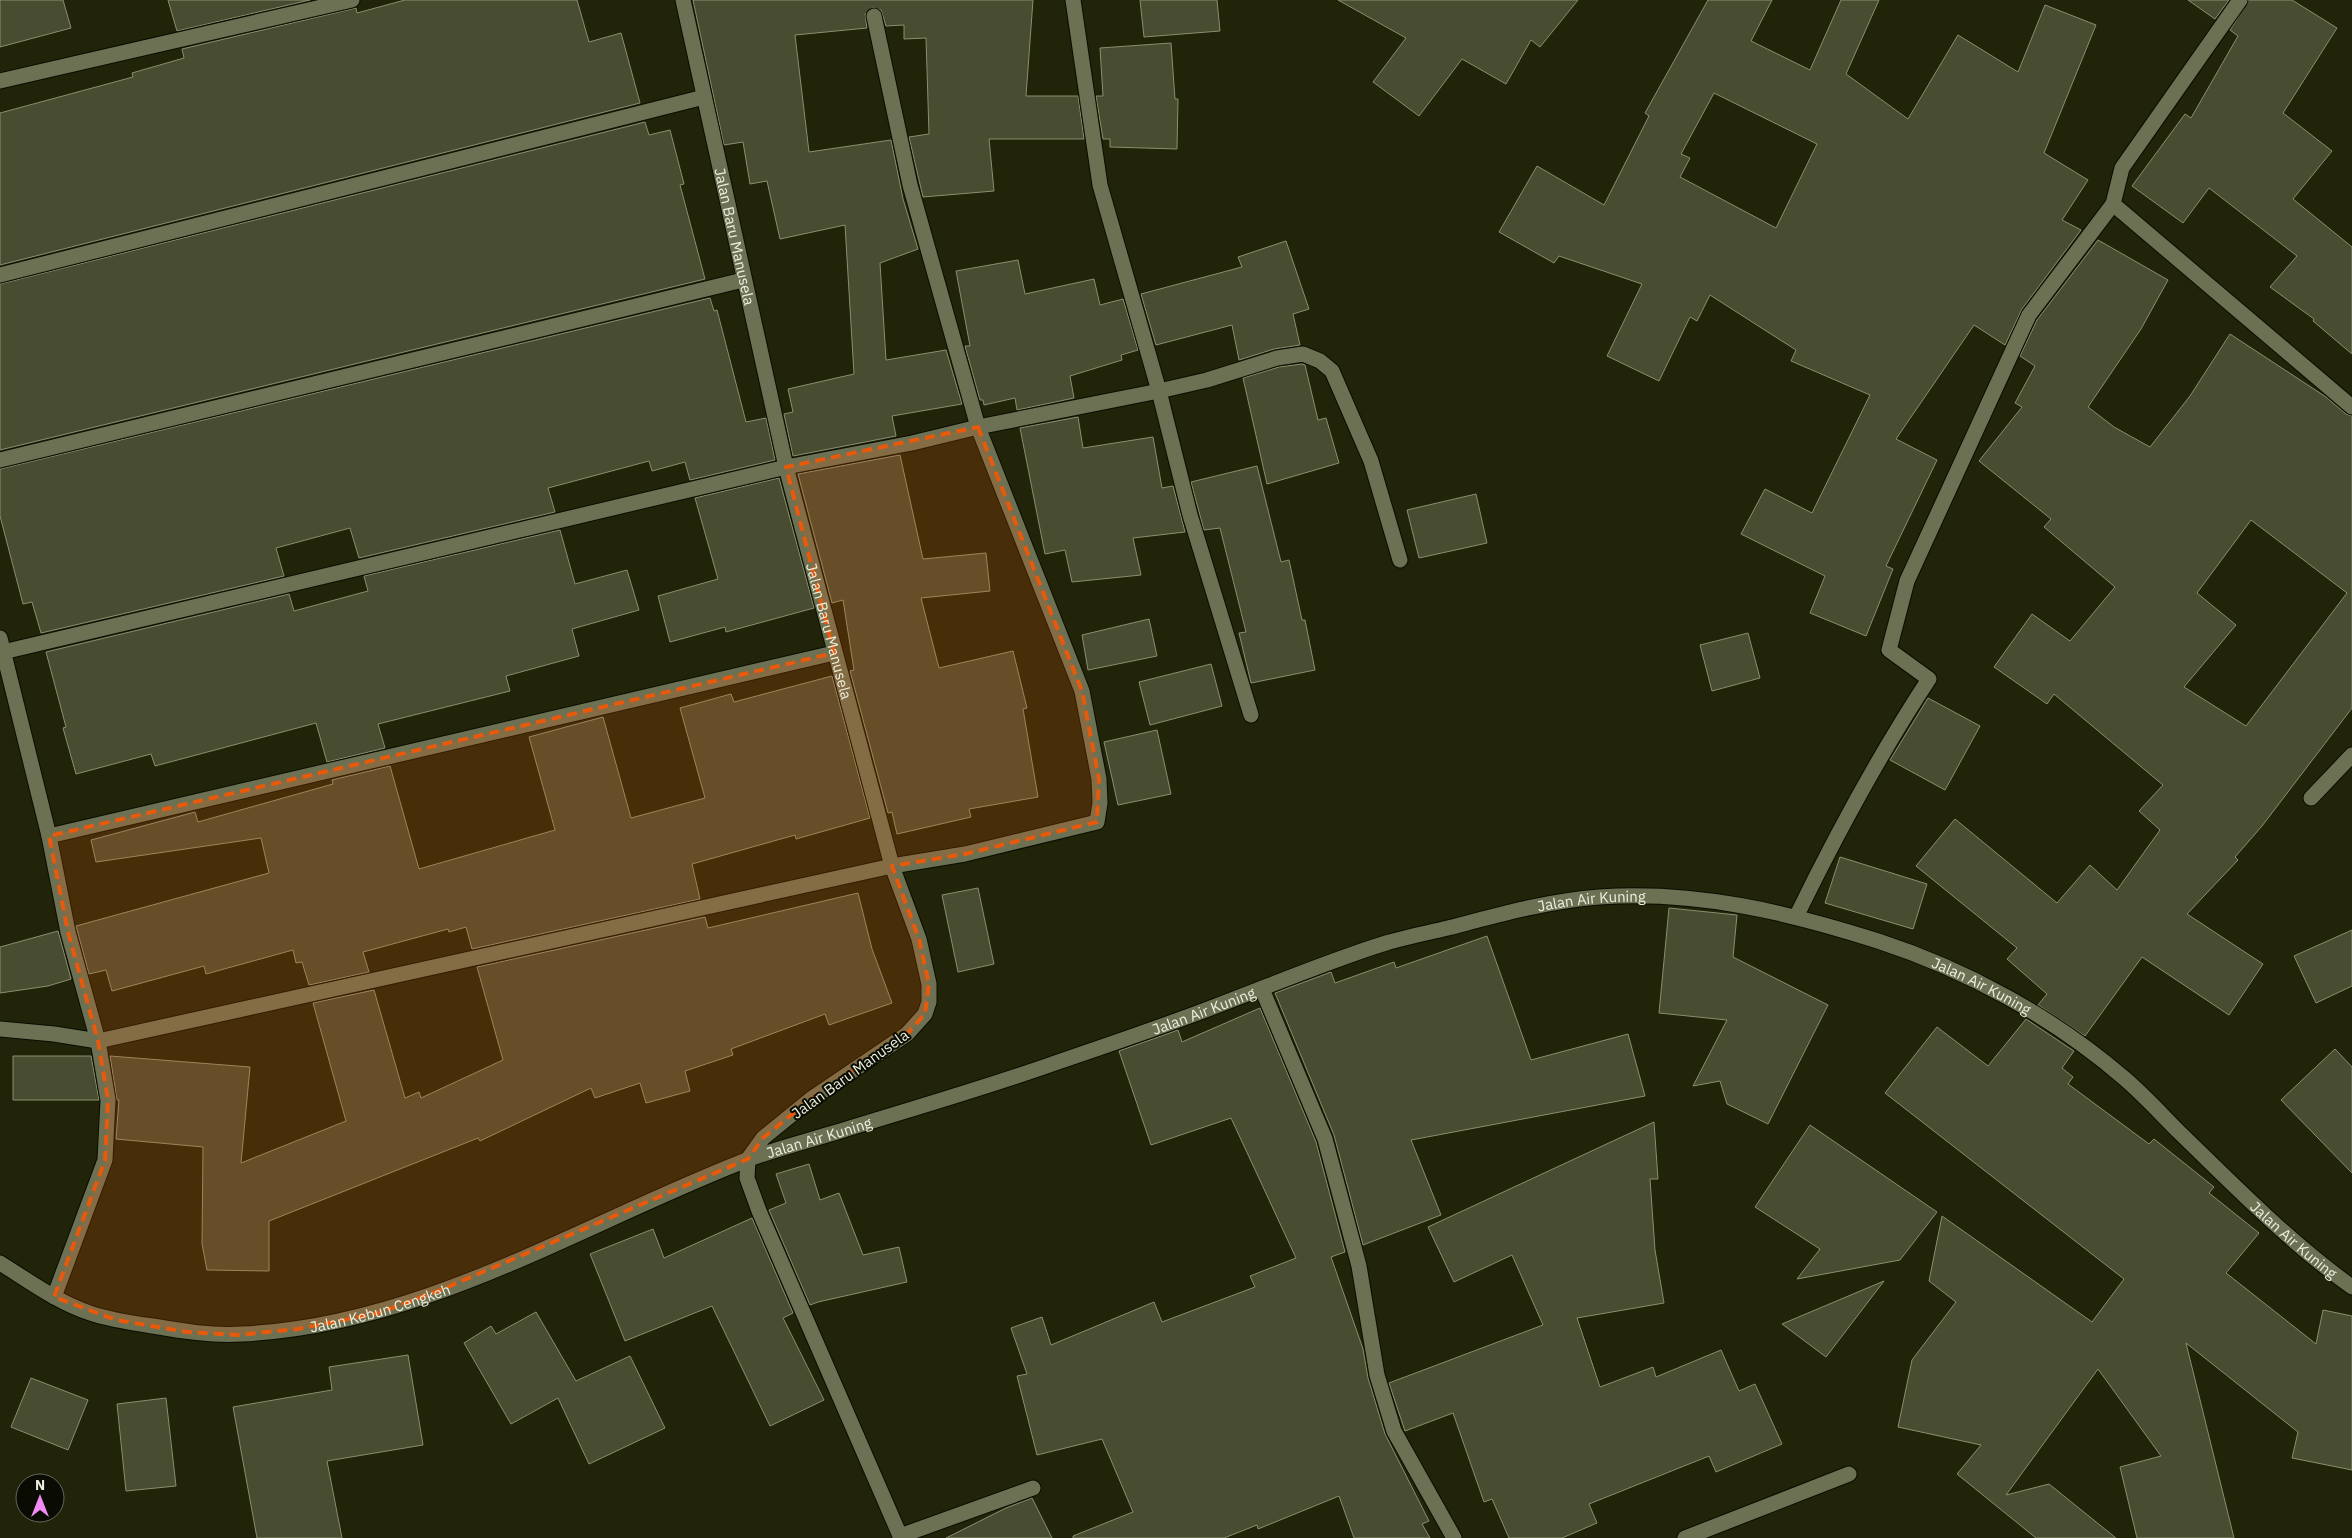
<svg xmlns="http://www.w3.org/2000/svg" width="2352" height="1538" font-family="'IBM Plex Sans',sans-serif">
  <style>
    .building { fill: #484c30; stroke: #8a8f70; fill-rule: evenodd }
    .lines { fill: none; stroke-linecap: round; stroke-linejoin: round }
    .street-casing { stroke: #0a0d00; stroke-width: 17 }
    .secondary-casing { stroke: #0a0d00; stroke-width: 17 }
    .street { stroke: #6c7153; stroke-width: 15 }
    .secondary { stroke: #6c7153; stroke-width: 15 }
    .marked { fill: #e8590c; fill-opacity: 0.2; stroke: #e8590c; stroke-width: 4; stroke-dasharray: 10 6; stroke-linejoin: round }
    .labels { text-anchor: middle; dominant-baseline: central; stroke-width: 4; stroke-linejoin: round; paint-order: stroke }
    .street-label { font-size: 15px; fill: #ecefde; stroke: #0a0c03 }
  </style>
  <rect width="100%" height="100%" fill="#212408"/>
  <g class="building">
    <path d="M0,0H63L71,28L0,47Z"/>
    <path d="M168,0H310L177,31Z"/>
    <path d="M405,0H577L589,42L621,33L640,103L0,265V113L133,77L132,73L184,58L182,49L356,8L357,13Z"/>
    <path d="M693,0H1033L1026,96H1078L1084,139H989L994,191L923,197L909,137L929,134L926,38L904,39V25L886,26L881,10L873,7L865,14L867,28L795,35L809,152L891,140L903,199L918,249L880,263L886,360L946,350L962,404L892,416L896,436L793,456L784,414L793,412L788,389L854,374L845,225L780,239L767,181L750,184L743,142L724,145Z"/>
    <path d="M1140,0H1217L1220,31L1144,37Z"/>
    <path d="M1338,0H1578L1540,47L1531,40L1506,84L1462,59L1419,116L1373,82L1406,38Z"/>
    <path d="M1708,0H1772L1751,41L1810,70L1841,0H1879L1846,74L1908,119L1958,35L2018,72L2045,5L2096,25L2044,153L2088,180L2062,220L2081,230L2022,309L2005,345L1974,325L1896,439L1937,460L1886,566L1893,569L1866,636L1810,613L1825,576L1741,534L1765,489L1812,513L1870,395L1791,361L1796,350L1710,295L1697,321L1690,317L1659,381L1607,356L1642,284L1559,256L1554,263L1499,232L1537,166L1604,205L1649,116L1645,113ZM1714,93L1817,144L1776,228L1680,177L1690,158L1681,154Z"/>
    <path d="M2188,0H2229L2215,19Z"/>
    <path d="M2249,0H2292L2337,28L2283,113L2332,151L2293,199L2352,247V354L2313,321L2314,319L2270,287L2297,256L2209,188L2183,223L2132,186L2185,114L2191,118L2238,36L2230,30Z"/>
    <path d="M1171,43L1175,99H1178L1177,149L1110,147V139H1103L1096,96H1103L1100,48Z"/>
    <path d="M645,122L649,135L670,130L684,184L680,185L705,279L0,450V284Z"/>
    <path d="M2098,240L2168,280L2141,329L2088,407L2114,427L2150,447L2190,396L2230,334L2326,397L2346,414L2352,416V708L2262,826L2235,857L2238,860L2187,914L2263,964L2229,1015L2142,957L2085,1036L2038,1005L2047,994L2007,959L2017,948L1916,866L1955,819L2057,903L2090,865L2117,890L2160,830L2139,811L2163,785L2054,694L2047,704L1994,667L2032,614L2070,641L2115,587L2044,527L2051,519L1979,461L2022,407L2015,403L2035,366L2020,356L2037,320ZM2251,520L2347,593L2246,726L2184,687L2236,625L2197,593Z"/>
    <path d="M1286,241L1309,309L1293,314L1300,345L1274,349L1239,360L1232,325L1156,345L1141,294L1242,267L1238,257Z"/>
    <path d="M1018,260L1025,294L1094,279L1100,305L1123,299L1138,350L1121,355L1122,360L1070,376L1074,398L1017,410L1015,398L984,405L983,400H980L965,346H970L956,271Z"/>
    <path d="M710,298L714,311L717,310L746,422L766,418L775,460L690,480L685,462L652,471L649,461L548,488L555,512L359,558L350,528L276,548L284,576L41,633L32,602L23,604L0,516V469Z"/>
    <path d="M1302,364L1305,365L1318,420L1326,418L1339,463L1267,484L1243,378L1279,367Z"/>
    <path d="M1078,417L1083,448L1153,437L1162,488L1173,486L1185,532L1133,538L1141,575L1072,582L1065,550L1045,554L1020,428Z"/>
    <path d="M900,455L923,559L986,553L990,591L921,598L939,668L1013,651L1027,708L1023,709L1038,797L969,809L971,817L897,834L892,812L888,813L850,671L854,670L843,600L832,603L798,474Z"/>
    <path d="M1257,466L1281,562L1289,560L1302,620H1305L1315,670L1251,683L1239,633L1246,632L1220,528L1204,530L1191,482Z"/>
    <path d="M779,478L814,608L726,632L725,627L670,642L658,596L718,579L695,498Z"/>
    <path d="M1476,494L1487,543L1419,558L1407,510Z"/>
    <path d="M560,530L575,584L627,570L639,610L572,629L579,656L506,676L510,691L378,724L385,748L327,762L316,723L155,766L151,754L76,774L63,728L66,727L46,652L289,594L294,611L368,591L364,576Z"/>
    <path d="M1149,619L1157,656L1088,670L1082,635Z"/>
    <path d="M1748,633L1760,678L1712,691L1700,645Z"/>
    <path d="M1211,664L1222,706L1150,725L1139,682Z"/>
    <path d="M832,676L870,818L796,839L795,835L692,864L700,899L472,949L466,927L449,932L448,929L363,952L369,972L309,985L302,962L296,963L293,950L206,974L204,966L112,991L106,970L89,974L76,926L269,873L261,838L96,862L91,840L195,812L198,822L333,784L332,780L390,766L419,869L555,830L529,737L603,717L631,818L705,798L680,708L731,694L734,702Z"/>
    <path d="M1928,698L1980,726L1945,790L1890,760Z"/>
    <path d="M1157,730L1171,794L1118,805L1104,742Z"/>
    <path d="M1840,857L1927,884L1913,929L1825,903Z"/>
    <path d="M978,888L994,964L958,972L942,895Z"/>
    <path d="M858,893L872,949L892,1003L829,1025L825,1014L731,1049L733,1055L685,1071L690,1091L646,1103L640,1083L595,1098L591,1088L480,1141L478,1138L269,1221V1271L207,1270L202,1244L203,1147L116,1139L119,1100H117L110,1056L250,1067L241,1163L346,1121L313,1003L374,990L405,1098L419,1092L421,1098L503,1060L477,967L705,917L708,928Z"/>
    <path d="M1669,908L1737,915L1733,957L1828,1005L1768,1124L1727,1104L1720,1081L1693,1086L1727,1020L1659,1013Z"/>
    <path d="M2352,930V986L2316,1003L2294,956Z"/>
    <path d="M58,931L71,979L48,986L0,993V947Z"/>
    <path d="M1487,936L1531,1060L1628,1034L1645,1096L1411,1140L1441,1215L1363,1245L1334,1135L1275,993L1331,972L1335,983L1394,962L1396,968Z"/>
    <path d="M1260,1008L1316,1142L1345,1252L1331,1257L1363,1349L1368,1378L1385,1434L1429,1521L1422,1524L1430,1538H1354L1339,1496L1258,1529L1257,1525L1224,1538H1073V1536L1133,1512L1102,1439L1037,1455L1017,1376L1027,1374L1011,1328L1042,1317L1051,1345L1154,1302L1162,1322L1255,1287L1250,1276L1296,1258L1231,1118L1151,1145L1119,1051L1178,1030L1182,1042Z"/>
    <path d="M2026,1019L2074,1051L2062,1068L2073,1077L2068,1084L2149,1144L2154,1139L2214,1187L2209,1193L2259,1233L2226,1273L2316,1344L2323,1310L2352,1316V1470L2292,1458L2298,1432L2186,1343L2234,1538H2137L2120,1467L2161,1456L2098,1369L2006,1495L2049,1484L2116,1538H2036L1957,1474L1981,1445L1898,1427L1912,1360L1956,1302L1929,1281L1942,1216L2092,1322L2124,1279L1885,1093L1937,1027L1988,1066Z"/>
    <path d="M2335,1049L2352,1067V1173L2281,1100Z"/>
    <path d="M13,1056H91L99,1100H13Z"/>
    <path d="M1654,1122L1658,1179H1650L1655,1250L1664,1303L1577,1318L1600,1387L1653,1367L1656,1377L1721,1350L1739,1391L1755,1384L1782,1444L1716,1472L1709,1456L1589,1504L1597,1523L1562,1538H1509L1492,1499L1484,1502L1453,1413L1405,1431L1389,1383L1543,1325L1512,1255L1454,1282L1428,1227Z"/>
    <path d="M1810,1125L1937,1212L1900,1260L1797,1279L1820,1249L1755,1207Z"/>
    <path d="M809,1164L820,1200L839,1193L863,1255L899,1247L907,1282L818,1302L810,1305L769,1210L786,1203L776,1174Z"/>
    <path d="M752,1218L793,1313L783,1318L824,1400L770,1426L712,1306L625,1341L590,1254L653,1229L664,1258Z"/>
    <path d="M1884,1281L1826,1357L1782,1324Z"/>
    <path d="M536,1312L576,1381L630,1356L665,1428L589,1464L558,1398L511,1424L464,1343L491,1326L496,1334Z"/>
    <path d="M408,1355L423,1445L327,1461L342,1538H257L233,1407L332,1390L329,1367Z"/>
    <path d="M31,1378L88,1400L68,1450L11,1427Z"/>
    <path d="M166,1398L176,1486L126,1491L117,1404Z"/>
    <path d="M1032,1498L1052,1538H946L1006,1508Z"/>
  </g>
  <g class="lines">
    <defs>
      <g id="street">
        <path id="s1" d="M683,0L786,467L892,866L919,939L929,984V1002L925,1014L907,1034L811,1099L763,1138L748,1159L747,1178L759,1211L901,1538"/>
        <path d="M1073,0L1100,185L1159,391L1190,515L1251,715"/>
        <path d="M2240,0L2122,168L2113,204L2352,407"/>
        <path d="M0,81L352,0"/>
        <path d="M0,275L704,97"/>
        <path d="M0,460L743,280"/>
        <path d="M0,638L49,836L68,932L98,1041L108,1100L105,1160L54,1297"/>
        <path d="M3,652L786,467L912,443L978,427L1159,391L1207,380L1277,358L1303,354L1320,361L1332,371L1371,461L1400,560"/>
        <path d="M2311,798L2352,755"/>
        <path d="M49,836L834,653"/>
        <path d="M1796,917C1836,835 1879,755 1929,679L1889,650L1907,581L2029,315L2113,204"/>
        <path d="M1262,989L1325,1139L1359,1266L1377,1375L1394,1431L1454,1538"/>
        <path d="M0,1029L54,1034L98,1041L892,866L965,854L1097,822L1100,803L1099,779L1082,691L978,427L910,185L874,16"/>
        <path d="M900,1536L1033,1488"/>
        <path d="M1685,1538L1849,1474"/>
      </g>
      <g id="secondary">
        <path id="s2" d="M0,1263C29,1281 57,1302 90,1313C110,1320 132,1323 153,1326C182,1331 212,1336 242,1334C420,1326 577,1227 739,1163C771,1150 804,1142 837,1132C911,1109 985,1088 1058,1062C1111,1044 1164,1026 1216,1006C1272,985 1328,961 1386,943C1406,937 1427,933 1448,928C1498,915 1547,901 1599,897C1695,890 1787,912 1878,941C1967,970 2053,1017 2124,1078C2144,1095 2161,1114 2179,1132C2235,1186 2289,1242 2352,1287"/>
      </g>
    </defs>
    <use href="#street" class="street-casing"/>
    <use href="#secondary" class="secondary-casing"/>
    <use href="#street" class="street"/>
    <use href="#secondary" class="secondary"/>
  </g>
  <path class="marked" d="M978,427L1082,691L1099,779L1097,822L965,854L892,866L919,939L929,984L925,1014L907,1034L811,1099L763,1138L748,1159L443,1289L379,1313L298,1329L237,1335L187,1332L116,1320L54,1297L105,1160L108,1100L98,1041L68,932L49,836L834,653L786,467Z"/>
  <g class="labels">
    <g class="street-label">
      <text stroke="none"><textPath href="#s1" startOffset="242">Jalan Baru Manusela</textPath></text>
      <text stroke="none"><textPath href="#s1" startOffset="648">Jalan Baru Manusela</textPath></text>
      <text stroke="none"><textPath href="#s2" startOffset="1680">Jalan Air Kuning</textPath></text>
      <text stroke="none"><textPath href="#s2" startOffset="2085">Jalan Air Kuning</textPath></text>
      <text stroke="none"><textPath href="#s2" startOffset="1275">Jalan Air Kuning</textPath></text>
      <text transform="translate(850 1074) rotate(-36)">Jalan Baru Manusela</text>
      <text stroke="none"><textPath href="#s2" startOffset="870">Jalan Air Kuning</textPath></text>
      <text stroke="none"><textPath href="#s2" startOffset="2490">Jalan Air Kuning</textPath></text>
      <text stroke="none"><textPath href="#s2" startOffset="398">Jalan Kebun Cengkeh</textPath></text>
    </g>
  </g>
  <g transform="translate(40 1498)"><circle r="24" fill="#0a0c03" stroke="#64675b"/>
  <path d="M0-4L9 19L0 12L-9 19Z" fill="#f08bf5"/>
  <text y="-8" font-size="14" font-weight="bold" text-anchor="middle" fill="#ecefde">N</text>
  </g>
</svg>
